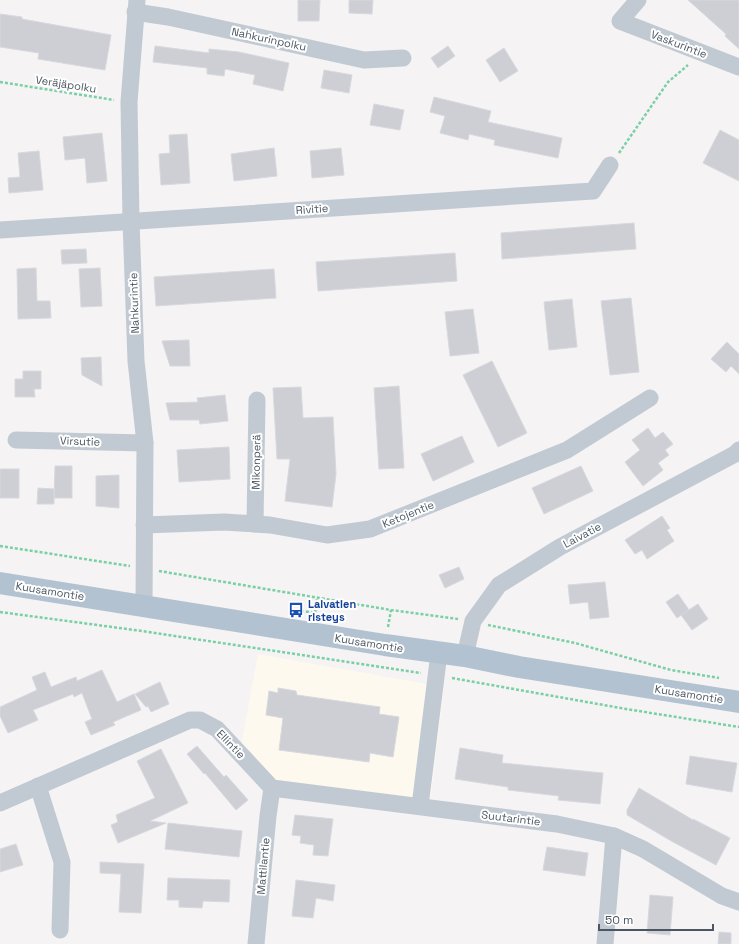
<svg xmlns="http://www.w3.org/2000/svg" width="739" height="944" font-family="'Space Grotesk',sans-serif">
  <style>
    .commercial { fill: #fdf9ef }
    .building { fill: #cdcfd5; stroke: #d7d9de }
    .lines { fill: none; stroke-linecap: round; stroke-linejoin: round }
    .path { stroke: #7ad0a6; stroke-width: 2.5; stroke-dasharray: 3 2; stroke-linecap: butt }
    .minor { stroke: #c1cad2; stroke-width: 17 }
    .primary { stroke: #b3c2d1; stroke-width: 22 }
    .labels { text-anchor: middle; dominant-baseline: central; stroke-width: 4; stroke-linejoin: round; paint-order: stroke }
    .street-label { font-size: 11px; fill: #4a5661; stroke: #fff }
    .transit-label { font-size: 11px; font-weight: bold; fill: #164399; stroke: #fff; text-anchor: start }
  </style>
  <rect width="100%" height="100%" fill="#f5f3f3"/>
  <path class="commercial" d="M258,654L444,687L430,804L265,779L239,757Z"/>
  <g class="building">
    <path d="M298,0H320L319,21H298Z"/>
    <path d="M349,0H373L372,14L349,13Z"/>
    <path d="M688,0H739V49L725,36L726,34Z"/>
    <path d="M0,14L22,17V19L111,35L105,70L38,59L39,53L0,47Z"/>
    <path d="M155,46L209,53V49L239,52L289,63L283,91L253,84L255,75L225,69L224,76L207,74V68L153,62Z"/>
    <path d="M448,46L455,56L438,68L431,58Z"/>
    <path d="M504,48L518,71L500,82L486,60Z"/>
    <path d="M324,70L352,75L349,93L321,88Z"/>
    <path d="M434,97L491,111L488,122L562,138L558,158L494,145L495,140L469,134L468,140L440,133L445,116L430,112Z"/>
    <path d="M374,104L404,110L400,130L370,125Z"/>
    <path d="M720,130L739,140V181L703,163Z"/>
    <path d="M102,133L107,181L87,183L85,158L65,160L63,137Z"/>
    <path d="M187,134L190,183L161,185L159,154L170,153L169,135Z"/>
    <path d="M274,148L277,176L234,181L231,154Z"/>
    <path d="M341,148L344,175L312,178L310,151Z"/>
    <path d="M39,151L43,190L9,193L8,178L20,177L18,153Z"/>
    <path d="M634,223L636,249L502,259L501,233Z"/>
    <path d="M86,249L87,263L62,264L61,250Z"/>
    <path d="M455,253L457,281L318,291L316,262Z"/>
    <path d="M36,268L37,301H50L51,318L18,319L17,269Z"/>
    <path d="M100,268L102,306L81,307L79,269Z"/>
    <path d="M274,269L276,298L156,306L154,277Z"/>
    <path d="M631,298L639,372L610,375L601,301Z"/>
    <path d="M572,299L577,347L549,350L544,302Z"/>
    <path d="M473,309L479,353L450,356L445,312Z"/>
    <path d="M189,340L190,366H170L162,341Z"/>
    <path d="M727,342L739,354V374L731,366L726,372L711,359Z"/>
    <path d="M101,357L102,386L82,375L81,358Z"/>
    <path d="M492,361L527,433L498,447L463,375Z"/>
    <path d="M23,371H41V389H34L35,397H15V379H23Z"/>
    <path d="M399,386L404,468L379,469L374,388Z"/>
    <path d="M301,387L303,418L333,417L336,474L332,507L285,501L290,459H277L273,388Z"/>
    <path d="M225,395L228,421L200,424L199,420H170L166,403L198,402L197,398Z"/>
    <path d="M648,428L655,438L663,432L673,444L665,450L669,455L658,463L663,470L643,486L625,462L640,450L632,440Z"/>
    <path d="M462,436L474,462L433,481L421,454Z"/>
    <path d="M229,447L230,479L179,482L177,450Z"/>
    <path d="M55,466H72V498H54Z"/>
    <path d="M581,466L593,491L544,514L532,488Z"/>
    <rect x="0" y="469" width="19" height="29"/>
    <path d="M119,475V508L96,506V476Z"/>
    <path d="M38,488L54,489V504H37Z"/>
    <path d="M662,516L670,528L667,530L674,541L647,559L642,550L635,554L625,540Z"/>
    <path d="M459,567L464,579L445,588L439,575Z"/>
    <path d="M605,582L609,617L590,619L588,602L570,604L568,585Z"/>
    <path d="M678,594L689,610L677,618L666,602Z"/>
    <path d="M698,604L708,619L692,630L681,615Z"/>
    <path d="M102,670L117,702L134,694L141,710L113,722L115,725L91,735L85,722L92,719L82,693L74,697L73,694L33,710L38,720L8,733L0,716V707L37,690L32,677L45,672L51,687L76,677L77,681Z"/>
    <path d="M160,682L169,704L151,712L148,706L146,707L135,694Z"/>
    <path d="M278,688L296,691L297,695L380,707L379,714L399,717L393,757L370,753L369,762L279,750L283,718L266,715L269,691L278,693Z"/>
    <path d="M197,746L224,777L226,775L248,800L236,810L205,773L204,774L187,754Z"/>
    <path d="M460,748L503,755L502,763L603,773L600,804L558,800L559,796L508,790V787L455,779Z"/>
    <path d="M161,749L188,803L150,821L166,823L118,843L111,825L118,822L116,815L155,798L137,761Z"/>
    <path d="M690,756L737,763L732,792L686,784Z"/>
    <path d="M639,788L693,820V819L730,838L716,865L673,842L627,815V810Z"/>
    <path d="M295,815L333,819L328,856L313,855L314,845L300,843L301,836L292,835Z"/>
    <path d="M168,823L242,831L239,857L165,849Z"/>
    <path d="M16,844L23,865L0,872V849Z"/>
    <path d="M547,847L588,853L585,876L543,870Z"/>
    <path d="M100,862L144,864L141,913L119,912L121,874L100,873Z"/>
    <path d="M168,878L230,880L229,902L203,901L202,908L179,907V900H167Z"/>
    <path d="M296,880L335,885L333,901L316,898L313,918L292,916Z"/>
    <path d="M650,895L673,897L670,935L647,933Z"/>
    <path d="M719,932L731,933V944H718Z"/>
  </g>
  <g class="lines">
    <g class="path">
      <path d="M0,82L114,100"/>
      <path d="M619,153L668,82L688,65"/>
      <path d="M0,546L130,566"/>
      <path d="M159,571L391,610L458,619"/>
      <path d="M296,610L315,613L317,598"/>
      <path d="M0,612L142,631L421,673"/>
      <path d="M488,625L575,643L671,670L719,678"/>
      <path d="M388,627L391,610"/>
      <path d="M452,678L626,709L739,727"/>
    </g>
    <g class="minor">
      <path d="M137,0L129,102L131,221L136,361L145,443L144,606"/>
      <path d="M638,0L620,21L739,67"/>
      <path d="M135,12L168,17L364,60L403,58"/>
      <path d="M0,230L593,191L610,165"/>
      <path d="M16,440L145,443"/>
      <path d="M255,524L257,400"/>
      <path d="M144,525L224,522L270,525L327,535L370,529L567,450L650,398"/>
      <path d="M465,656L473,621L499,585L560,547L735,454L739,450"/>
      <path d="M38,786L62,862L60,930"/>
      <path d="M0,803L190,720H200L217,729L272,788L557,824L614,836L643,849L722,896L739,902"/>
      <path d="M420,806L439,653"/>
      <path d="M256,944L268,816L272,788"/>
      <path d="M605,944L614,836"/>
    </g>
    <path class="primary" d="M0,583L385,645L465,656L519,667L739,702"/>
  </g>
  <defs>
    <symbol id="bus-bare" viewBox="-9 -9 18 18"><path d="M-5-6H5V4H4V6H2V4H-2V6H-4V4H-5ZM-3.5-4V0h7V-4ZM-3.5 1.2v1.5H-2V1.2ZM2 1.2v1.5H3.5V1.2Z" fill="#1a4fb4" stroke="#fff" stroke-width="2.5" paint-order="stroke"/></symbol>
  </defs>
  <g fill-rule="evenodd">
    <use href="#bus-bare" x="285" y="599" width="22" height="22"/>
  </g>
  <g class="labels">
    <g class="street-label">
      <text transform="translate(269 39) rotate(12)">Nahkurinpolku</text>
      <text transform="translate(679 44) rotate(21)">Vaskurintie</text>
      <text transform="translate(66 84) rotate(9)">Veräjäpolku</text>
      <text transform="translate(312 209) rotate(-4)">Rivitie</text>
      <text transform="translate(134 303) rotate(-92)">Nahkurintie</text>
      <text transform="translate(80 441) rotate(2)">Virsutie</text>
      <text transform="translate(256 462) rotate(-89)">Mikonperä</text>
      <text transform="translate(408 514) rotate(-22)">Ketojentie</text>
      <text transform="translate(582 535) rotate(-28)">Laivatie</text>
      <text transform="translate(50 591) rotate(9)">Kuusamontie</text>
      <text transform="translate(369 643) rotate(9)">Kuusamontie</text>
      <text transform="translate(689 694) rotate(9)">Kuusamontie</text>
      <text transform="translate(231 744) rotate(46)">Ellintie</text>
      <text transform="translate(511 818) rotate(7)">Suutarintie</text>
      <text transform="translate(263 866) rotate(-85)">Mattilantie</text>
    </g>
    <g class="transit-label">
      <text x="308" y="604">Laivatien<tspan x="308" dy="13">risteys</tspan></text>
    </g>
  </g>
  <path d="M599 924v6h114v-6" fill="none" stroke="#4a5661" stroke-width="2"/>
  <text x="605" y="924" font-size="12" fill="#4a5661" stroke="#ffffff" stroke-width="3" paint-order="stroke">50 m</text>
</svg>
